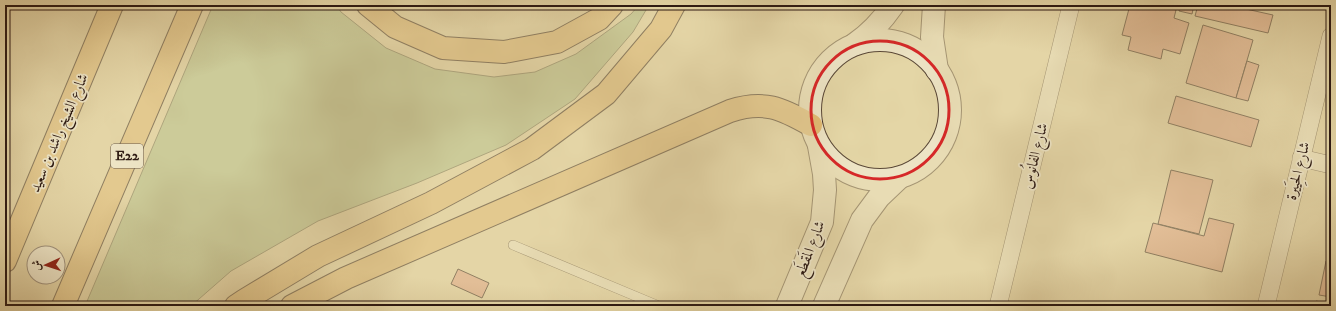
<svg xmlns="http://www.w3.org/2000/svg" width="1336" height="311" font-family="'IM FELL DW Pica',Amiri,serif">
  <style>
    .green { fill: #b0bf8a; stroke: #6e6c4e }
    .building { fill: #e0a286; stroke: #2c1912 }
    .lines { fill: none; stroke-linecap: round; stroke-linejoin: round }
    .service-casing { stroke: #5a4837; stroke-width: 10 }
    .minor-casing { stroke: #5a4837; stroke-width: 18 }
    .tertiary-casing { stroke: #5a4837; stroke-width: 24 }
    .trunk-casing { stroke: #2c1912; stroke-width: 24 }
    .service { stroke: #ede4c5; stroke-width: 9 }
    .minor { stroke: #ede4c5; stroke-width: 17 }
    .tertiary { stroke: #ede4c5; stroke-width: 22 }
    .trunk { stroke: #e2bb73; stroke-width: 22 }
    .marked { fill: none; stroke: #d62828; stroke-width: 3; stroke-linejoin: round }
    .labels { text-anchor: middle; dominant-baseline: central; stroke-width: 3.5; stroke-linejoin: round; paint-order: stroke }
    .shield { fill: #ede4c5; stroke: #665648; stroke-width: 1 }
    .shield-label { font-size: 14px; font-weight: bold; fill: #2c1912 }
    .street-label { font-size: 15px; fill: #2c1912; stroke: #ede4c5 }
  </style>
  <rect width="100%" height="100%" fill="#e4d6a6"/>
  <filter id="stains"><feTurbulence type="fractalNoise" baseFrequency=".005" numOctaves="4"/><feColorMatrix values="0 0 0 0 .2 0 0 0 0 .09 0 0 0 0 .02 0 0 0 .5 -.17"/></filter>
  <radialGradient id="worn" r=".72"><stop offset=".6" stop-color="#630" stop-opacity="0"/><stop offset="1" stop-color="#630" stop-opacity=".3"/></radialGradient>
  <path class="green" d="M213,5H336L341,12L386,48L435,69L494,77L535,72L576,54L631,14L639,5H649L633,32L575,99L506,145L417,183L318,221L231,271L191,306H85Z"/>
  <g class="building">
    <path d="M1130,5H1157L1176,10L1174,18L1189,23L1180,54L1163,49L1161,59L1128,50L1131,37L1122,35Z"/>
    <path d="M1180,5H1194L1192,14L1179,11Z"/>
    <path d="M1198,5H1228L1273,15L1268,33L1195,16Z"/>
    <path d="M1203,25L1253,40L1236,98L1186,83Z"/>
    <path d="M1247,61L1259,65L1248,101L1236,98Z"/>
    <path d="M1176,96L1259,120L1251,147L1168,123Z"/>
    <path d="M1171,170L1213,180L1199,234L1158,224Z"/>
    <path d="M1209,218L1234,224L1222,272L1145,252L1153,223L1204,236Z"/>
    <path d="M1326,261L1331,262V297L1319,295Z"/>
    <path d="M458,269L489,283L482,298L451,284Z"/>
    <path d="M1316,301L1331,304V306H1315Z"/>
  </g>
  <g class="lines">
    <defs>
      <path id="service" d="M513,245L659,306"/>
      <g id="minor">
        <path d="M1301,158L1331,165"/>
        <path d="M998,306L1071,5"/>
        <path d="M1266,306L1331,36"/>
      </g>
      <g id="tertiary">
        <path d="M934,5L932,37L937,70"/>
        <circle cx="880" cy="110" r="70"/>
        <path d="M855,44C871,33 882,21 893,5"/>
        <path d="M787,306L822,222L825,190L824,174L819,146"/>
        <path d="M824,306L862,220L879,197L899,178"/>
      </g>
      <g id="trunk">
        <path d="M368,5L395,27L443,48L504,52L557,42L599,19L612,5"/>
        <path d="M5,261L112,5"/>
        <path d="M63,306L192,5"/>
        <path d="M236,306L245,300L318,256L431,203L532,149L606,94L661,29L674,5"/>
        <path d="M292,306L346,278L730,111C764,100 781,108 811,125"/>
      </g>
    </defs>
    <use href="#service" class="service-casing"/>
    <use href="#minor" class="minor-casing"/>
    <use href="#tertiary" class="tertiary-casing"/>
    <use href="#trunk" class="trunk-casing"/>
    <use href="#service" class="service"/>
    <use href="#minor" class="minor"/>
    <use href="#tertiary" class="tertiary"/>
    <use href="#trunk" class="trunk"/>
  </g>
  <path d="M0 0H1336V311H0ZM811 110a69 69 0 1 1 138 0a69 69 0 1 1-138 0Z" fill="#e4d6a6" fill-opacity=".55" fill-rule="evenodd"/>
  <path class="marked" d="M811 110a69 69 0 1 1 138 0a69 69 0 1 1-138 0Z"/>
  <g class="labels">
    <rect class="shield" x="111" y="144" width="32" height="24" rx="3"/>
    <g class="shield-label">
      <text x="127" y="156">E22</text>
    </g>
    <g class="street-label">
      <text transform="translate(59 133) rotate(-67)">شارع الشيخ راشد بن سعيد</text>
      <text transform="translate(1035 156) rotate(-76)">شارع الفانُوس</text>
      <text transform="translate(1298 171) rotate(-76)">شارع الحِيَيرة</text>
      <text transform="translate(810 249) rotate(-69)">شارع المَقطَع</text>
    </g>
  </g>
  <rect width="1336" height="311" fill="none" stroke="#e4d6a6" stroke-width="20"/>
  <rect x="6" y="6" width="1324" height="299" fill="none" stroke="#2c1912" stroke-width="2"/>
  <rect x="10" y="10" width="1316" height="291" fill="none" stroke="#2c1912"/>
  <g transform="translate(46 265) rotate(267)"><circle r="19" fill="#ede4c5" stroke="#a0937d"/>
  <path d="M0-3L7 15L0 10L-7 15Z" fill="#8f2418"/>
  <text y="-6" font-size="11" font-weight="bold" text-anchor="middle" fill="#2c1912">ش</text>
  </g>
  <rect width="100%" height="100%" filter="url(#stains)"/>
  <rect width="100%" height="100%" fill="url(#worn)"/>
</svg>
